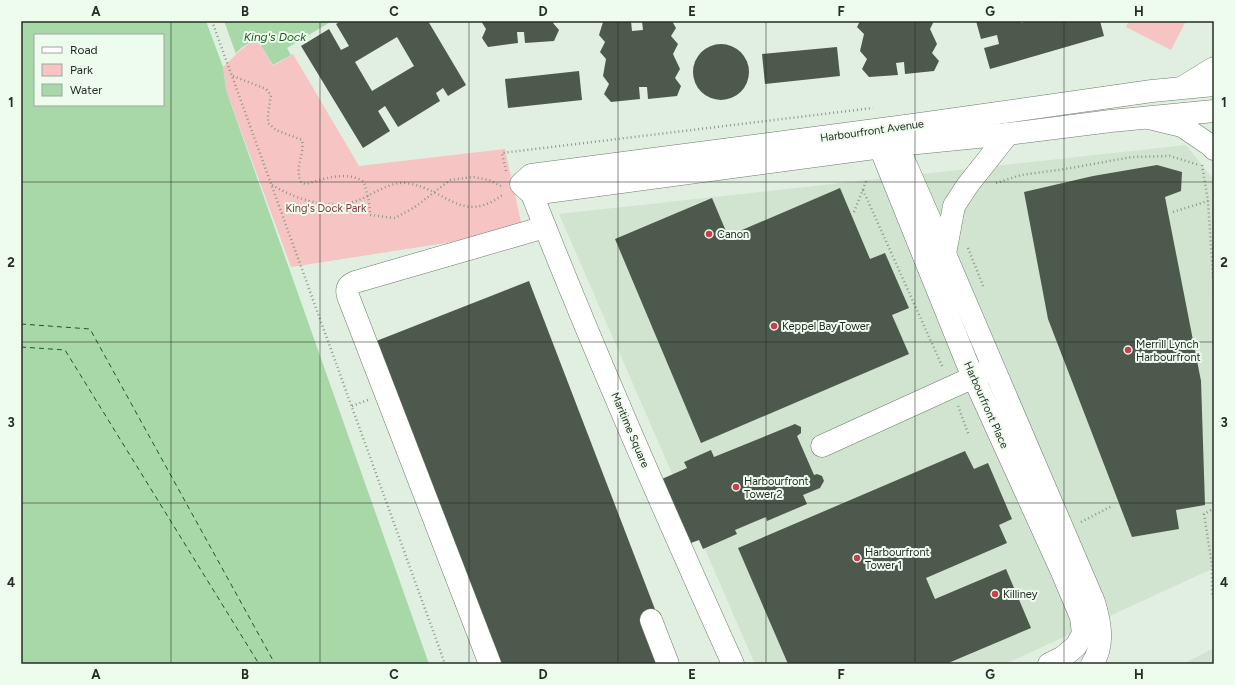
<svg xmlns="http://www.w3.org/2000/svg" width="1235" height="685" font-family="Figtree,sans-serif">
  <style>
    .built { fill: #d0e4d0 }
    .green { fill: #f6c4c3 }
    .water { fill: #a8d8a8; fill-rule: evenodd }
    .pier { fill: #e0efdf }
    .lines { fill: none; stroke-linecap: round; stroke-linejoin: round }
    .ferry { stroke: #185a1e; stroke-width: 1; stroke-dasharray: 5 4; stroke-linecap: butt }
    .building { fill: #4c594c; fill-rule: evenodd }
    .minor-casing { stroke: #6d7b6d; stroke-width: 23 }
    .major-casing { stroke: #6d7b6d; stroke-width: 23 }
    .path { stroke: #8c978c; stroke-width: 2.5; stroke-dasharray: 1 3; stroke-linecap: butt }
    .minor { stroke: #fff; stroke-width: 22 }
    .major { stroke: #fff; stroke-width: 22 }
    .grid { fill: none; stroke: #262b26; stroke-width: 1; stroke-opacity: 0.55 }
    .poi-dot { fill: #cd3d4b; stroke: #edfced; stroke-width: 1.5 }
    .labels { text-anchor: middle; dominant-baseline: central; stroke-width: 4; stroke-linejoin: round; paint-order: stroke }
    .street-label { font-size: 11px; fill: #262b26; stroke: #edfced }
    .park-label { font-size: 11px; fill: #88363a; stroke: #edfced }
    .poi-label { font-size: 11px; fill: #262b26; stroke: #edfced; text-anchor: start }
    .water-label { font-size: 12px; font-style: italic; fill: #185a1e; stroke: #edfced }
    .neatline { fill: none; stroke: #262b26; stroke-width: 1.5 }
    .grid-label { font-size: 13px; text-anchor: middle; font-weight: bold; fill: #262b26 }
  </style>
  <rect width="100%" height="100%" fill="#e0efdf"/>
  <g class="built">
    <path d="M1186,145L1214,180V568L1005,664H755L559,214Z"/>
    <path d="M1214,648V664H1183Z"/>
  </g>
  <g class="green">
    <path d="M1129,21H1186L1171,50L1126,27Z"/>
    <path d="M252,41H258L273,66L293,54L359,166L505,149L523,231L291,267L226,90L223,67L236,54Z"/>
  </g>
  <path class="water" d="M21,21H332L287,48L291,55L273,65L258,41C244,41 232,58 223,67L226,90L429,664H21ZM35,35H163V105H35Z"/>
  <path class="pier" d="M206,21H224L236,54L223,67Z"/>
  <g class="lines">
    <g class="ferry">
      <path d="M21,324L90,329L275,664"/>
      <path d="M21,347L65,350L259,664"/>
    </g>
  </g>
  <g class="building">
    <path d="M341,21H428L466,85L448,96L443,88L436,93L440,101L398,127L385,106L378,111L390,131L363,148L301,46L329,29L341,50L349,46L336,24ZM397,37L414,66L372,91L355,62Z"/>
    <path d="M481,21H554L553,23L559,30L554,41L525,43L524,32H517L518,43L488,47L482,38L486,29Z"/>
    <path d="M615,21H631L632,31L643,30L642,21H672L676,28L671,36L678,44L673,54L680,69L675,78L681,86L677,96L648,99L647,87H639L640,99L611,102L604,94L609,84L603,76L606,59L600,52L605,42L599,35L603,22Z"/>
    <path d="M860,21H934L930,29L937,44L932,53L939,61L934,71L905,74L904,62L896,63L898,75L869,77L862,69L867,59L860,51L864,34L857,27Z"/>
    <path d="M976,21H1021V23L1030,21H1100L1104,36L990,69L984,48L999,44L997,35L981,39Z"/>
    <circle cx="721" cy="72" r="28"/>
    <path d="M837,47L840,76L765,84L762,54Z"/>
    <path d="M579,71L582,100L508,108L505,79Z"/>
    <path d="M1157,165L1182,172L1181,191L1165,197L1201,381L1205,505L1176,510L1179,529L1132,537L1048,319L1024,192L1093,176Z"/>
    <path d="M840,188L870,259L885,253L909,308L892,315L909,354L701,443L615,239L712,198L728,236Z"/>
    <path d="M529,281L676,664H481L361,347Z"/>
    <path d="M795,424L801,427V433L797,436L814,475L817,474L822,476L824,481L820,488L803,495L807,504L767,521L766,517L735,530L737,534L703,549L699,540L683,546L655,482L687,468L684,462L711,450L714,457Z"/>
    <path d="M965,451L974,469L988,463L1012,519L999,525L1007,543L926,578L935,599L1006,569L1031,628L946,664H788L738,548Z"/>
  </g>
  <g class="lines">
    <defs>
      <g id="minor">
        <path d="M892,133L945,254L1094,602C1100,622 1105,646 1092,664"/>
        <path d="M875,135L967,363L1062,572L1081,617L1083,634L1076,646L1063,657L1049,664"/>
        <path d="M532,194L897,145L1008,134L1111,121L1214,111"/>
        <path d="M945,254L954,206L967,186L1008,134"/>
        <path d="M822,446L987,371"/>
        <path d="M651,620L668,664"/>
        <path d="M490,664L348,296C346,289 348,285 355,282L545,227"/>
        <path d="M733,664C663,509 594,352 532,194L521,184L531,175L913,125L1152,91L1214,85"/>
      </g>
      <g id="major">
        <path d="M1183,87L1214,68"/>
        <path d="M1149,118L1182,126L1210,145L1214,149"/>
      </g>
    </defs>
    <use href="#minor" class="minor-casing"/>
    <use href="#major" class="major-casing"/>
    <g class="path">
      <path d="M212,21L445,664"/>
      <path d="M233,76L266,89L271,95L268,114V123L276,130L302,140C305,155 294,165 301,182L305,184C324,179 347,170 364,182L369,201L370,215L395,218L415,207L450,180L473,177L489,180L501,186"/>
      <path d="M1202,165L1208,201L1214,293"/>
      <path d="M506,171L502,153L873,108"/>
      <path d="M996,183L1021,175L1065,169L1132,157L1170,156L1199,165"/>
      <path d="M272,185C294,198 326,210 353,202C368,198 389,181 406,183C448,189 461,226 504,194"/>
      <path d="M863,190L943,368"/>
      <path d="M854,212L867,179"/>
      <path d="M1173,212L1208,201"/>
      <path d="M968,248L984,288"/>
      <path d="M352,406L368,400"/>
      <path d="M958,406L969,436"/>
      <path d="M1211,510L1204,514L1212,565V593L1214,599"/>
      <path d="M1081,522L1112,506"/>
    </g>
    <use href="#minor" class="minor"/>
    <use href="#major" class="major"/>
  </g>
  <path class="grid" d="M171,21V664M320,21V664M469,21V664M618,21V664M766,21V664M915,21V664M1064,21V664M21,182H1214M21,342H1214M21,503H1214"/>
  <g class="poi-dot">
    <circle cx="709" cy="234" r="4"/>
    <circle cx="774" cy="326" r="4"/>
    <circle cx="1128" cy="350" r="4"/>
    <circle cx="736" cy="487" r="4"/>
    <circle cx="857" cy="558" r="4"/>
    <circle cx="995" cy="594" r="4"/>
  </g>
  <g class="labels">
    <g class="street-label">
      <text transform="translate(872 131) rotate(-8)">Harbourfront Avenue</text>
      <text transform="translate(986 405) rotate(66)">Harbourfront Place</text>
      <text transform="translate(630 430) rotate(67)">Maritime Square</text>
    </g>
    <g class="park-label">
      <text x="326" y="208">King's Dock Park</text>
    </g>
    <g class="poi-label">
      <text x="717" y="234">Canon</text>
      <text x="782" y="326">Keppel Bay Tower</text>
      <text x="1136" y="344">Merrill Lynch<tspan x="1136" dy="13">Harbourfront</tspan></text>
      <text x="744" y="481">Harbourfront<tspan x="744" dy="13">Tower 2</tspan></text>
      <text x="865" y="552">Harbourfront<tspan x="865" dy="13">Tower 1</tspan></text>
      <text x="1003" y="594">Killiney</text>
    </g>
    <g class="water-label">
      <text x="275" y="37">King's Dock</text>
    </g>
  </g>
  <rect width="1235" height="685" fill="none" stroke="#edfced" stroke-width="44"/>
  <rect x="34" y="34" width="130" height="72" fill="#edfced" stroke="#9da89d"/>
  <rect x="42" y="47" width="20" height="6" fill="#ffffff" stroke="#9da89d"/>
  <text x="70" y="54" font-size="12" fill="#262b26">Road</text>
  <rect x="42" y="64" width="20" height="12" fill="#f6c4c3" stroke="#9da89d"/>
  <text x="70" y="74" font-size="12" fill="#262b26">Park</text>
  <rect x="42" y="84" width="20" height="12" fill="#a8d8a8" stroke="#9da89d"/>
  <text x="70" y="94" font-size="12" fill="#262b26">Water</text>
  <rect x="22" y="22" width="1191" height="641" class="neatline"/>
  <g class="grid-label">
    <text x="96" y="16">A</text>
    <text x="245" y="16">B</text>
    <text x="394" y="16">C</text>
    <text x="543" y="16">D</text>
    <text x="692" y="16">E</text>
    <text x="841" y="16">F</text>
    <text x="990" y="16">G</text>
    <text x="1139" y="16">H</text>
    <text x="11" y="107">1</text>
    <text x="1224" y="107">1</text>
    <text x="11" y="267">2</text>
    <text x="1224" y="267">2</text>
    <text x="11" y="427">3</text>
    <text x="1224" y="427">3</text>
    <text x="11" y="587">4</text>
    <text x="1224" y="587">4</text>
    <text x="96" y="679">A</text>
    <text x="245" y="679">B</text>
    <text x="394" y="679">C</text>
    <text x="543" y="679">D</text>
    <text x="692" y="679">E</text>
    <text x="841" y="679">F</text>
    <text x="990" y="679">G</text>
    <text x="1139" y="679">H</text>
  </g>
</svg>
